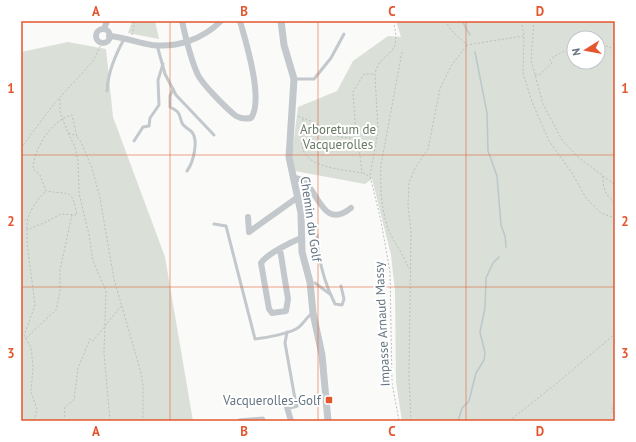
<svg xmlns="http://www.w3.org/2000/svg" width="636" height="442" font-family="'PT Sans',sans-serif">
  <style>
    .green { fill: #dadfd7; fill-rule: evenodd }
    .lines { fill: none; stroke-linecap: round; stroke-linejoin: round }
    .stream { stroke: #bbc7cb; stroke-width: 1.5 }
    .path { stroke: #bbbfc2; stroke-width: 1; stroke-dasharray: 2 2; stroke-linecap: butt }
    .service { stroke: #c3c8cc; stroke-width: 3 }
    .minor { stroke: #c3c8cc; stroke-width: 6 }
    .tertiary { stroke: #c3c8cc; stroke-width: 7 }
    .grid { fill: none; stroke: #e4572e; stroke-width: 1; stroke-opacity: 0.55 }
    .poi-dot { fill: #e4572e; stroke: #fff; stroke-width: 1.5 }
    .labels { text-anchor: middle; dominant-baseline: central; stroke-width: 4; stroke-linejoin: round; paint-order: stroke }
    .park-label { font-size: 13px; fill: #687a64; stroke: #fff }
    .street-label { font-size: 13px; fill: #657683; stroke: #fff }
    .poi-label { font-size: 13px; fill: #657683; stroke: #fff; text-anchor: end }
    .neatline { fill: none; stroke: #e4572e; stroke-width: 1.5 }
    .grid-label { font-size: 13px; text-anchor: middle; font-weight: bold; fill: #e4572e }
  </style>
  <rect width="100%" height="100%" fill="#fafaf8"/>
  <g class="green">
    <path d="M132,21H155L159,39L128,33Z"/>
    <path d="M396,21H615V421H402L396,382L395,291L391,255L372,179L365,184L295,171L292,155L298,107L337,91L353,61L388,36L401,37ZM574,38H598V62H574Z"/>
    <path d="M68,42L106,49L113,117L165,257L193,421H21V52Z"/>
  </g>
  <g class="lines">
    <g class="stream">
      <path d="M462,21L470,35"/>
      <path d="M475,52L487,113L488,151L497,176L501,225L505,236L506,247"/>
      <path d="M458,421L462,408L469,401L476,373L484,360L485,353L480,332L485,308L486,278L493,263L499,257"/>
    </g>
    <g class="path">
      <path d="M393,21C404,60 380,49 375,74L378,132L370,176L381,221L390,272L392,383L399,421"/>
      <path d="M445,21L451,30L467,45L523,36"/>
      <path d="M521,21L524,35L523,73L532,102L549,141L572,173L586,198L601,213L615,218"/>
      <path d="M534,21L531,60L543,104L562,140L578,157L615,185"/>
      <path d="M132,35L135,21"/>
      <path d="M598,48L608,46L611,48L615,47"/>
      <path d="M402,52L381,165C380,186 381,213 390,233C396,245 404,256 409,269"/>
      <path d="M535,75H539L552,63L550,60C558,53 564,51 574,49"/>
      <path d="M60,99V112L68,133L77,136"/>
      <path d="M298,116L313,122L339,137L352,138L359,147L362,173C346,170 309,168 303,150C300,140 302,128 303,118"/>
      <path d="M68,133L75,147L78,161L79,193L89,235L93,261L106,291L104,353L110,421"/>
      <path d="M355,140L356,134L353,92L364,74H374"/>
      <path d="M21,148L53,105L93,61L102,43"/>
      <path d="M363,173L369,176"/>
      <path d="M603,176C603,190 605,194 615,203"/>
      <path d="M21,219L26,220"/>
      <path d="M27,229C26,214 36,201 46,191"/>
      <path d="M26,338L56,310L60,292V270L72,215"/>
      <path d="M615,404L612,409L615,416"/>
      <path d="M34,421L37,409L31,392L33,367L31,347L24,336L35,305L27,243V230L46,222L61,214L77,215C72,188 70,195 46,191L40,175L33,169C34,149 51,120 72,115L77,137L81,142L92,168L100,198L114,279L141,373L143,385V421"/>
      <path d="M64,421L65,407L74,400L78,368L90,339L93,341L121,306"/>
      <path d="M411,421L409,376L411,231L408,206L409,183L415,168L428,149L440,89L451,66L467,45"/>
      <path d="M509,421L557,383L615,334"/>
    </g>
    <g class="service">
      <path d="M157,45L165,74L176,95L214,135"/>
      <path d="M294,79H314L331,58L344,34"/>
      <path d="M173,89L170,96V107C181,113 178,112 182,123C184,127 189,129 192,132C199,141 193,163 187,171"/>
      <path d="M107,91C108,72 115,56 124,39"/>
      <path d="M134,141L143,127L149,126L150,118L159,105L158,80L163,64"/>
      <path d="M214,224L226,226L255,339C265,338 293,333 299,327C305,322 307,316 313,313"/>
      <path d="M317,235C318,259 324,282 335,304L342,305L344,299L341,286"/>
      <path d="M315,283L330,294"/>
      <path d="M287,332L285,343L295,399"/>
      <path d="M239,420L263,418L265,421"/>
    </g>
    <g class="minor">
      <path d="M182,21C186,39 190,58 198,75C203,85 227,109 236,116C241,119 246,119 251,118C264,100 246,42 240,21"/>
      <path d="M104,29L107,21"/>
      <circle cx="103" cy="36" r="7"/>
      <path d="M109,36C124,37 138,43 152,45C177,48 203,39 221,21"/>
      <path d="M294,178C318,178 319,234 351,208"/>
      <path d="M248,217L249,232L298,197"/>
      <path d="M280,249L288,299L286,311L272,313L269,309L261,263C267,254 291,242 301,238"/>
      <path d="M291,421L287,407L296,405"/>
    </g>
    <path class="tertiary" d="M281,21L284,45L294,79L289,157L301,213L302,252L310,282L313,313L322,355L328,421"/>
  </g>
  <path class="grid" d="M170,21V421M318,21V421M466,21V421M21,155H615M21,287H615"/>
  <rect class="poi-dot" x="325" y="396" width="8" height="8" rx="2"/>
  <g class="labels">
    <g class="park-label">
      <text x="338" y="129">Arboretum de<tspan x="338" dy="15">Vacquerolles</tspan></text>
    </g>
    <g class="street-label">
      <text transform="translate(311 219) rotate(82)">Chemin du Golf</text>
      <text transform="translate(382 324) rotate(-93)">Impasse Arnaud Massy</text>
    </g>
    <g class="poi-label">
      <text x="321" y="400">Vacquerolles-Golf</text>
    </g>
  </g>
  <rect width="636" height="442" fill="none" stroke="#ffffff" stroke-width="44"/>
  <g transform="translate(586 50) rotate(259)"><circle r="19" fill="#ffffff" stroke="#c1c8cd"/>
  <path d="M0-3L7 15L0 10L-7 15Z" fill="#e4572e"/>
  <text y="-6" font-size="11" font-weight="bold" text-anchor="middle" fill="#657683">N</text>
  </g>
  <rect x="22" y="22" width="592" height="398" class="neatline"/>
  <g class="grid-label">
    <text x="96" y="16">A</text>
    <text x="244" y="16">B</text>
    <text x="392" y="16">C</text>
    <text x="540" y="16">D</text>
    <text x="11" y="93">1</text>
    <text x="625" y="93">1</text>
    <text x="11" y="226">2</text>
    <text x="625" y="226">2</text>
    <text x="11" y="358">3</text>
    <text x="625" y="358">3</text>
    <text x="96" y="436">A</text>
    <text x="244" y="436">B</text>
    <text x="392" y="436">C</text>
    <text x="540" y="436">D</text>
  </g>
</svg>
